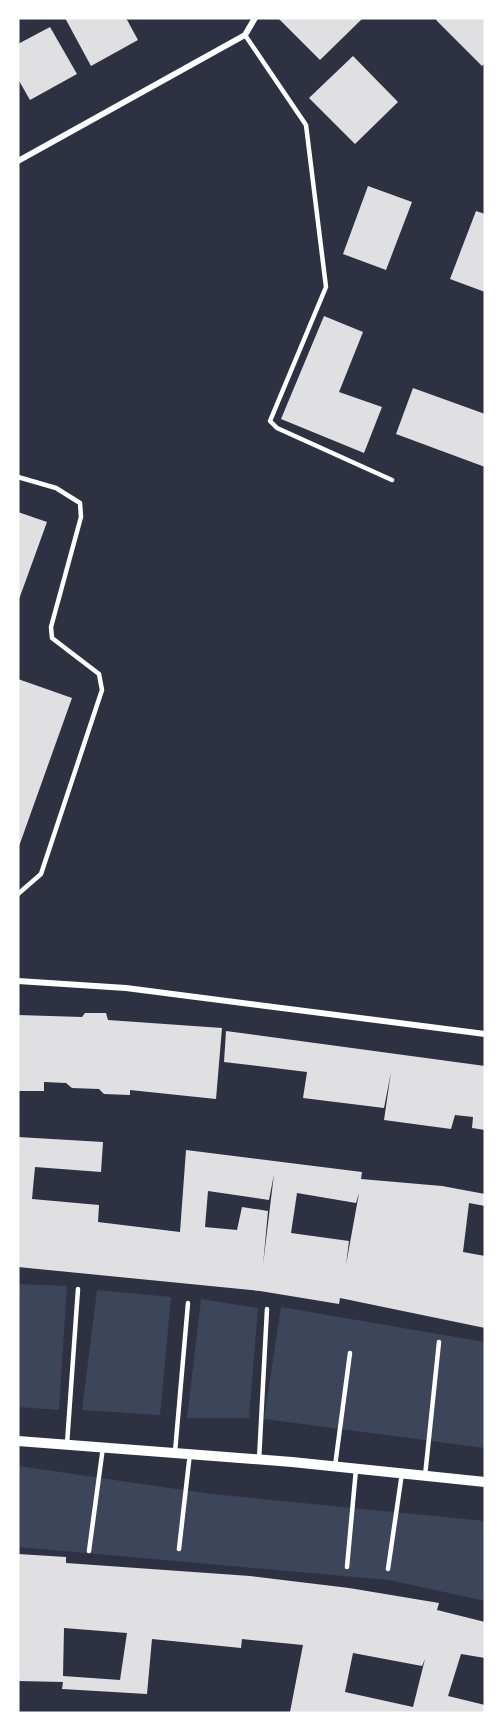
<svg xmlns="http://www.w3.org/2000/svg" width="503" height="1731" font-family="Spectral,serif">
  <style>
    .green { fill: #3c4559 }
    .building { fill: #e0e0e3; fill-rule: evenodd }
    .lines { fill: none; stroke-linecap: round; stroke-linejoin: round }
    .service { stroke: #fff; stroke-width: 4.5 }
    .minor { stroke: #fff; stroke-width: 6 }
    .tertiary { stroke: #fff; stroke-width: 10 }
  </style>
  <rect width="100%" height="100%" fill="#2d3142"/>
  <g class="green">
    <path d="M18,1284L67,1286L59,1410L18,1407Z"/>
    <path d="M97,1290L171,1297L160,1415L82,1410Z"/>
    <path d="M201,1299L258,1308L249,1418H187Z"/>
    <path d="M281,1307L485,1342V1448L264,1419Z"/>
    <path d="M18,1466L212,1494L485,1521V1601L389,1580L18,1547Z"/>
  </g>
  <g class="building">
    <path d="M65,18H126L138,40L91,66Z"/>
    <path d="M278,18H363L320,60Z"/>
    <path d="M438,18H485V63L482,66L436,20Z"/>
    <path d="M50,27L77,74L30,100L18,79V44Z"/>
    <path d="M353,56L398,102L355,144L309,98Z"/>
    <path d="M368,186L412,202L386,270L343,254Z"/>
    <path d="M476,211L485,214V292L450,279Z"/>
    <path d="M324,316L363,332L339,392L382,407L364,453L281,419Z"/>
    <path d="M413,388L485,414V467L396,434Z"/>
    <path d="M18,512L47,522L18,602Z"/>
    <path d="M18,679L72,698L18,849Z"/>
    <path d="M85,1013H106L108,1020L222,1028L216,1099L130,1090V1095L104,1094L99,1089L72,1088L66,1083L44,1082V1091H18V1015L82,1017Z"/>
    <path d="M226,1031L485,1066V1130L472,1128L473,1117L455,1115L451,1129L384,1120L391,1072L384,1108L303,1098L307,1072L224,1062Z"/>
    <path d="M18,1137L103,1142L101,1172L35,1167L32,1199L99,1205L98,1222L180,1232L186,1150L362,1172L361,1179L442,1186L485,1194V1206L469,1203L463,1252L485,1256V1328L340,1298L339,1304L260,1291L18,1267ZM274,1174L263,1265L268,1211L242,1207L237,1230L205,1227L208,1191L269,1200ZM297,1193L356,1203L359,1193L346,1265L349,1241L291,1233Z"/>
    <path d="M18,1554L66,1557V1563L250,1576L349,1588L439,1603L437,1610L485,1622V1658L461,1654L448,1696L485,1705V1713L290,1712L303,1645L242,1639L241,1648L152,1639L147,1694L62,1689L63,1682L18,1681ZM64,1628L127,1633L120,1680L63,1676ZM353,1653L422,1666L425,1659L413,1707L345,1692Z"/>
  </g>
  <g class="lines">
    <g class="service">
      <path d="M245,35L306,125L326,287L270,421L277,428L392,480"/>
      <path d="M18,477L56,488L80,503L81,517L51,627L52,638L99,674L102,690L41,874L18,894"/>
      <path d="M67,1444L78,1289"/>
      <path d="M175,1452L188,1303"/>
      <path d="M259,1460L267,1309"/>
      <path d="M335,1466L350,1353"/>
      <path d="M425,1476L439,1342"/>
      <path d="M179,1549L190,1453"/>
      <path d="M89,1551L103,1447"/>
      <path d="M347,1567L356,1469"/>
      <path d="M388,1569L402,1473"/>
    </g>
    <g class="minor">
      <path d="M18,161L245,35L255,18"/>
      <path d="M18,981L126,988L485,1034"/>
    </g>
    <path class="tertiary" d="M18,1441L292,1462L485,1482"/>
  </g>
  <rect width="503" height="1731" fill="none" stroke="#ffffff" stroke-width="39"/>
</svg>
